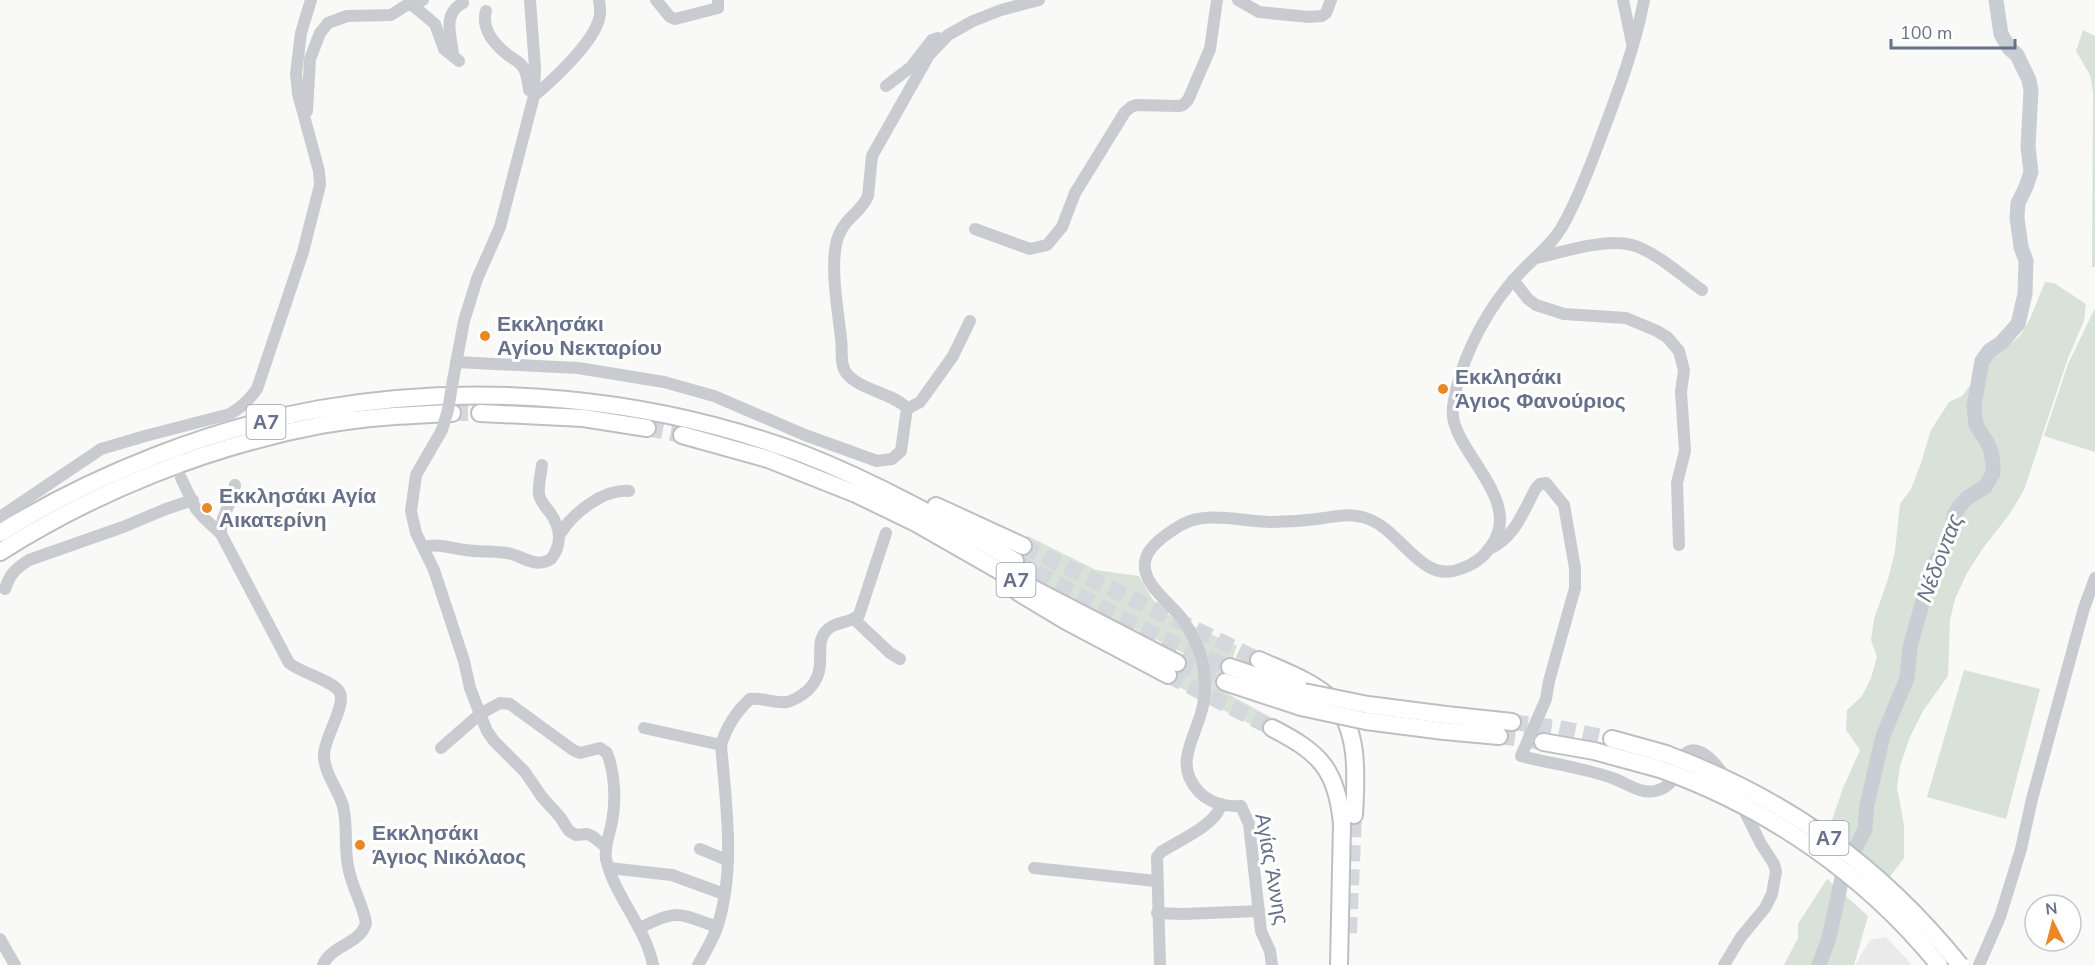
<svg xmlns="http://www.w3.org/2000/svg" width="2095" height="965" font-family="'Nunito Sans',sans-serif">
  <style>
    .built { fill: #eaeaea }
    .green { fill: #d9e2d8 }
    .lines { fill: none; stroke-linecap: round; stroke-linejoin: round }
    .river { stroke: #c9ced5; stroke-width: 15 }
    .highway-tunnel { stroke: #d4d7dc; stroke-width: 16; stroke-dasharray: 16 8; stroke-linecap: butt }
    .highway-casing { stroke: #bebfc3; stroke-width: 20 }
    .minor { stroke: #c9cbd0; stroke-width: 12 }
    .highway { stroke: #fff; stroke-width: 16 }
    .highway-bridge-casing { stroke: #bebfc3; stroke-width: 20; stroke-linecap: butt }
    .minor-bridge { stroke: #c9cbd0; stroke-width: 12 }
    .highway-bridge { stroke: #fff; stroke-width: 16 }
    .poi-dot { fill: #eb8826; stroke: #fff; stroke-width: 2 }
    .labels { text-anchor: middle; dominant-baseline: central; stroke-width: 6; stroke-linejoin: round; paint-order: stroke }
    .shield { fill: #fff; stroke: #959cac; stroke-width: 1.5 }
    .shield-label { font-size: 20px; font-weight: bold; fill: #677189 }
    .poi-label { font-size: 21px; font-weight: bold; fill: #677189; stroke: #fff; text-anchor: start }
    .street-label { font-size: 21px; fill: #677189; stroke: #fff }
    .water-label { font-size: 22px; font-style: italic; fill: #637384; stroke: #fff }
  </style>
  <rect width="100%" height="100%" fill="#f9f9f7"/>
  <path class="built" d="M1886,937L1912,965H1855L1870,940Z"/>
  <g class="green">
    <path d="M2083,30L2095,36V267H2092L2093,92L2090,75L2076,51Z"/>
    <path d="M2045,282L2054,283L2086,304L2084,321L2068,358L2024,490L2009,515L1983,548L1967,573L1955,599L1950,620L1948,676L1923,711L1910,737L1900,766L1897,787L1904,825V858L1889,878L1829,829L1843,788L1860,750L1846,730L1847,710L1862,696L1871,678L1877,657L1871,640L1874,619L1888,579L1895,551L1900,504L1911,489L1921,463L1931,430L1949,402L1962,396L1992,357L2020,336L2030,319Z"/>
    <path d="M2095,308V452L2044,436L2068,364Z"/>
    <path d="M683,425L743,441L829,472L1012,566L1028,536L1096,570L1139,576L1152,598L1163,612L1237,646L1221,690L1272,718L1265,732L1168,681L1184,653L1010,570L919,519L682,429Z"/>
    <path d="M1964,670L2040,689L2006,819L1927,797Z"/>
    <path d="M1827,879L1868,916L1854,965H1784L1798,938V924Z"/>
  </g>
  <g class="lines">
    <path class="river" d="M1819,965L1829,938L1843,873L1865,829L1867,805L1883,736L1907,678L1910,647L1933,565L1944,550L1951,531L1954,515L1959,507L1967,498L1985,487L1993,473V464L1991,451L1987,442L1976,425L1975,416L1974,406L1982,361L1989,351L2001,343L2018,324L2025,294L2026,261L2021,247L2017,218L2018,203L2026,187L2031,172L2028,147L2031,90L2029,80L2017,55L2009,48L2001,34L1996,0"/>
    <g class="highway-tunnel">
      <path d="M452,413H480"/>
      <path d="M647,428L682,435"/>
      <path d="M1023,546L1259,660"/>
      <path d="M1015,561C1085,598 1155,639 1230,667"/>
      <path d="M1177,663L1225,682"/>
      <path d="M1168,675L1272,728"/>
      <path d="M1512,722L1559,728L1612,739"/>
      <path d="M1499,736L1543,742"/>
      <path d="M1349,933L1354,815"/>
    </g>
    <defs>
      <g id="highway">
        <path d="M480,413L583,418L647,428"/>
        <path d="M682,435L768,459L856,494L916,523L1007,575L1177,663"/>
        <path d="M936,506L1023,546"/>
        <path d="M0,533C93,475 212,428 320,409C480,381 651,397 803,454C877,483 946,522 1015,561"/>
        <path d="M0,552C96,491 209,446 321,425C364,417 408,415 452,413"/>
        <path d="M1018,592L1066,621L1168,675"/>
        <path d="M1259,660C1283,671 1313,681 1332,700C1360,730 1356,777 1354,815"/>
        <path d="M1230,667L1304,692"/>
        <path d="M1225,682L1301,707"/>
        <path d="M1446,715L1512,722"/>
        <path d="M1272,728C1319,752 1337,769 1342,824L1339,965"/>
        <path d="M1444,731L1499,736"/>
        <path d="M1612,739L1666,754"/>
        <path d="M1543,742L1594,751L1660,769"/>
      </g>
    </defs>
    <use href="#highway" class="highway-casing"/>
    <g class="minor">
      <path d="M656,0L670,17L675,19L718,8V0"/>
      <path d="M1238,0L1259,12L1309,17L1322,16L1326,13L1331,0"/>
      <path d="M1623,0L1632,43"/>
      <path d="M411,4L435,24L444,49L459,61"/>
      <path d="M486,11C481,29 494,44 508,55C513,59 519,61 523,67C527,73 528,82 529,90"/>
      <path d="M453,55C452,38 441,14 463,3"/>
      <path d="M886,86L911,67L932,40L938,38L943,40"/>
      <path d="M534,96C553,80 593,43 599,19C601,13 600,6 599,0"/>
      <path d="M307,111L310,59L320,33L328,23L347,16L391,15L405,6L423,0"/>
      <path d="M975,229L1030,249L1047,245L1062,227L1075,193L1125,112L1131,107L1136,105L1178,106L1183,105L1188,100L1210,49L1217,0"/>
      <path d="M1536,258C1563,252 1604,238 1632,245C1655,251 1682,276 1702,290"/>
      <path d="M1513,280L1528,299L1536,305L1564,314L1626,318L1657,331L1667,337L1679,351L1684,370L1681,392L1685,451L1677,483L1679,545"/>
      <path d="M456,362L578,368L664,382L714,396L805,435L877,461L892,459L901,451L907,408C891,392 862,391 847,374C839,364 843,349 841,338C838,310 829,263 838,237C846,216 860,214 868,196L872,156L929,55L948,35L973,21L1001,10L1039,0"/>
      <path d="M453,380L464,321L477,279L500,227L534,96L535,68L530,0"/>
      <path d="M907,409L920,402L923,398L953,356L970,321"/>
      <path d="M442,430L416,475L411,511L416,533L434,570L464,661L470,688L480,714L500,703L510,704L573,750L580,753L600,748L607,753C615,773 616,801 612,822C610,833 604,847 606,859C615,897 645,926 653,965"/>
      <path d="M181,478L196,509L204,518L221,534L289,663C301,673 335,681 340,693C346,706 324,738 324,755C324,773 338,789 343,806C348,826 344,847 348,866C351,886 363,904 366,923C361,944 331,945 323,965"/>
      <path d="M0,517L101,449L145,436L230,414C242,407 249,400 257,389L303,252L320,185L319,171L298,94L296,74L301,33L311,0"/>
      <path d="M221,534C220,515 233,503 235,485"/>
      <path d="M560,534C573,513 603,489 629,491"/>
      <path d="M423,547C437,543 451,548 465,550C479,552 493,551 507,553C524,556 535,569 551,559C562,545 561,529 551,514C547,508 540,502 539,494C538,485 541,474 542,465"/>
      <path d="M1491,548C1515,537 1524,510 1536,488L1540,484L1546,483L1564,505L1575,568V588L1549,681L1546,699L1521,756C1552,764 1585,768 1615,779C1628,784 1641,794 1655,791C1679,786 1672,767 1685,754C1700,740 1721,770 1727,780"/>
      <path d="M5,589C10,574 15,569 29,560L123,527L166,509L193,500"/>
      <path d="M854,619L890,653L900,659"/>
      <path d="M644,728L721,745"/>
      <path d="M441,748L480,714L487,731L494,741L525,772L542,797L560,817L569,831L576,835L587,834L592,836L606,847"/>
      <path d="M700,849L727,860"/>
      <path d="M609,868L672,875L724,894"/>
      <path d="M1034,868L1156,881"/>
      <path d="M1157,913L1183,914L1259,911"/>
      <path d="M640,928C678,908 679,914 717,927"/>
      <path d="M0,939L15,965"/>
      <path d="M698,965C705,953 712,941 717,928C736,870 726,804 721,745C726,728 737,711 750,699C762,697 774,704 787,702C795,700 801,696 807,691C831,669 812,646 826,631C834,621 850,624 859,615L886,533"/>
      <path d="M1160,965L1157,857L1161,852C1178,841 1218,824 1221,804"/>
      <path d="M1272,965L1270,951L1261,931L1249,824L1241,806C1226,807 1210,803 1199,792C1174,765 1193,742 1201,713C1205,700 1206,687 1204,674C1203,654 1194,637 1183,620C1171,603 1142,585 1145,562C1147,546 1168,533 1181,525C1207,510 1243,522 1271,522C1286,522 1302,521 1317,519C1332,517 1347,513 1362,517C1400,525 1419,585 1460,569C1473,565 1484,557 1491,546C1522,504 1464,460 1454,422C1451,410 1454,401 1456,390C1466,349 1489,306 1518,275C1532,259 1551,246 1562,227C1578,199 1590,167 1601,137C1618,92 1635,47 1644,0"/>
      <path d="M1724,965L1741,937L1765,908L1772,894L1776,872L1774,864L1761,844L1742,806"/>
      <path d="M1979,965L2000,917L2021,849L2032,799L2084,608L2095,578"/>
    </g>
    <use href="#highway" class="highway"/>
    <defs>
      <g id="highway-bridge">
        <path d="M1304,692L1368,705L1446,715"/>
        <path d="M1301,707L1366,721L1444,731"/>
        <path d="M1666,754C1787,799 1879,865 1960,965"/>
        <path d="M1660,769C1769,808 1866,875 1939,965"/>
      </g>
    </defs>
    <use href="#highway-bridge" class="highway-bridge-casing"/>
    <path class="minor-bridge" d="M442,430L448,410L453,380"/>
    <use href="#highway-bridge" class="highway-bridge"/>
  </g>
  <g class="poi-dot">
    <circle cx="485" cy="336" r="6"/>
    <circle cx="1443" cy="389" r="6"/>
    <circle cx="207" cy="508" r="6"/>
    <circle cx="360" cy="845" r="6"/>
  </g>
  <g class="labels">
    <g class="shield">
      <rect x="246.5" y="405" width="39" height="34" rx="4.5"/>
      <rect x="996.5" y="563" width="39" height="34" rx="4.5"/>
      <rect x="1809.5" y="821" width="39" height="34" rx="4.5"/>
    </g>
    <g class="shield-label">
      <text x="266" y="422">Α7</text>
      <text x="1016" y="580">Α7</text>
      <text x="1829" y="838">Α7</text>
    </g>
    <g class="poi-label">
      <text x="497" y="324">Εκκλησάκι<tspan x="497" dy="24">Αγίου Νεκταρίου</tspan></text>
      <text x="1455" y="377">Εκκλησάκι<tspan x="1455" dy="24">Άγιος Φανούριος</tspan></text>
      <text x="219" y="496">Εκκλησάκι Αγία<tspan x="219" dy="24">Αικατερίνη</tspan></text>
      <text x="372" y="833">Εκκλησάκι<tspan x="372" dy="24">Άγιος Νικόλαος</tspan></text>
    </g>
    <g class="street-label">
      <text transform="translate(1272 869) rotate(80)">Αγίας Άννης</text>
    </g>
    <g class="water-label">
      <text transform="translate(1940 558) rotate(-69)">Νέδoντας</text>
    </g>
  </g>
  <g transform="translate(2053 923) rotate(354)"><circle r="28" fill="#ffffff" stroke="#c2c6d0" stroke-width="1.5"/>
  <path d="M0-4.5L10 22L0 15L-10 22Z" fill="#eb8826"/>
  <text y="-9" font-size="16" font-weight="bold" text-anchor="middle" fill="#677189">N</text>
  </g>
  <path d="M1891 39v9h124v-9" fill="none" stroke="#677189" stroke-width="3"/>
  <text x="1900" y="39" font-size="18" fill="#677189" stroke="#ffffff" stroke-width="4.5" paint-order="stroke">100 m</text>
</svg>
